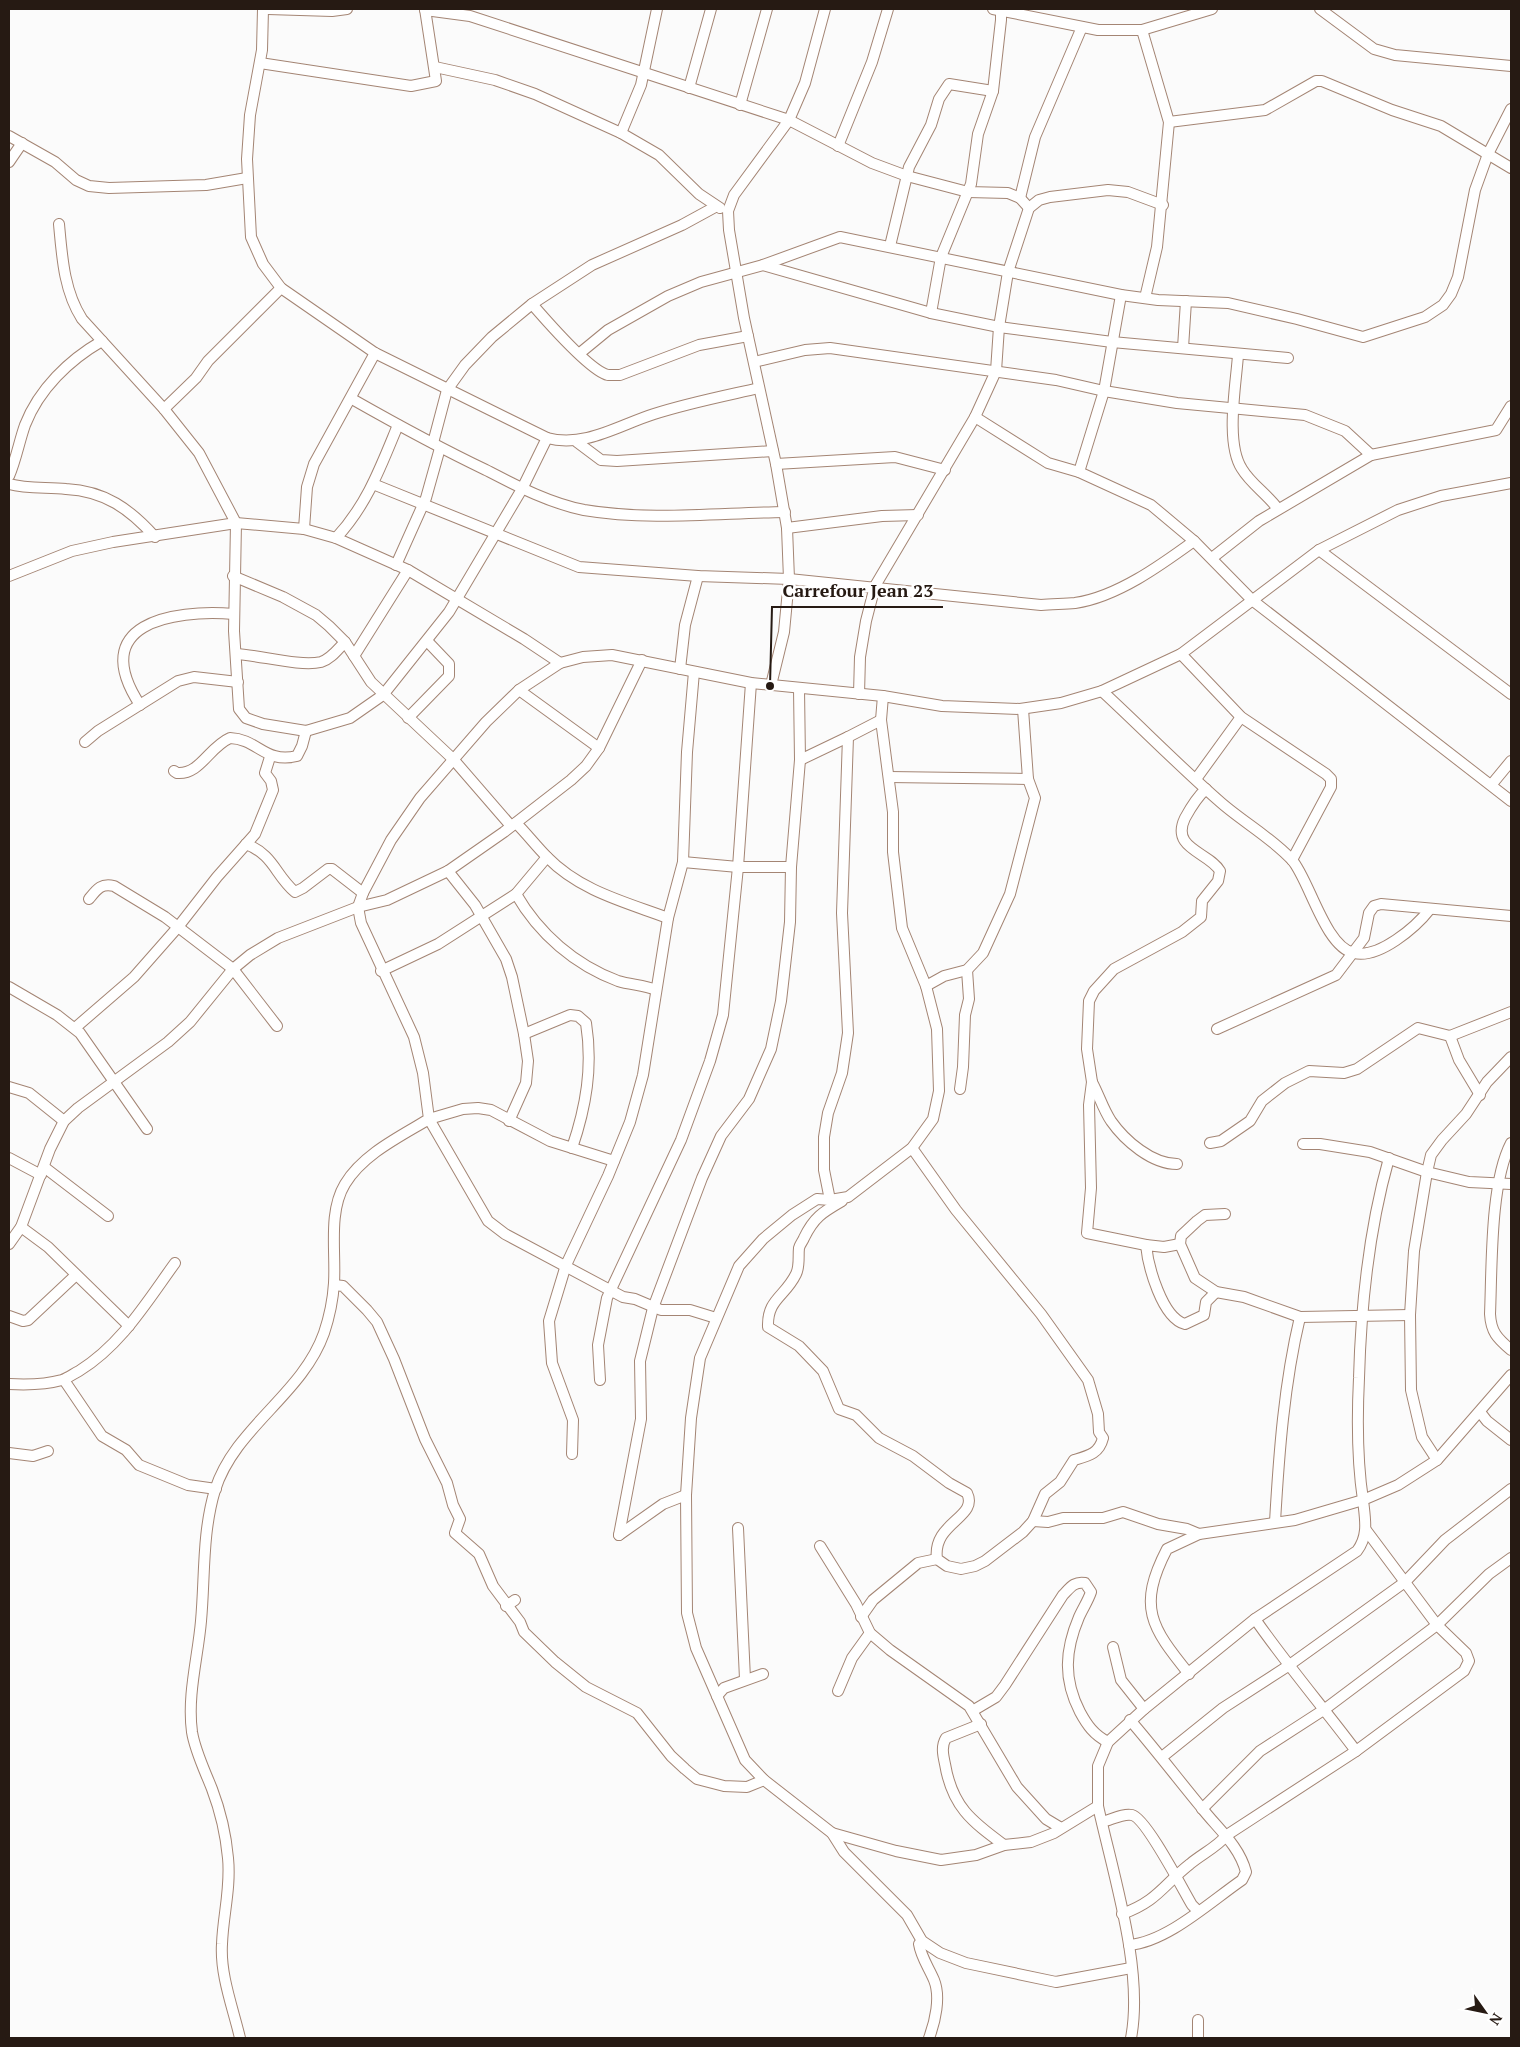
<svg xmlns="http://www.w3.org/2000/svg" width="1520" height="2047" font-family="'PT Serif',serif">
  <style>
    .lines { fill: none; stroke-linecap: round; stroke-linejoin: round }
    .minor-casing { stroke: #a48574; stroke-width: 12 }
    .minor { stroke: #fff; stroke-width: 10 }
    .leader { fill: none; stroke: #261a13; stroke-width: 2 }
    .callout-dot { fill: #261a13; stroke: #fff; stroke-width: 2 }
    .callout-label { font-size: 18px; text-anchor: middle; font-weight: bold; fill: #261a13; stroke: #fff; stroke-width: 5; stroke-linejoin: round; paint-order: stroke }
  </style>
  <rect width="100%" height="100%" fill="#fbfbfb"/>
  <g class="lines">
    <defs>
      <g id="minor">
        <path d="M263,9L262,50L250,115L247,159L251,237L263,264L281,288L375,353L547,438C585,448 619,425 654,414C688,403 724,396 759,388"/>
        <path d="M268,9L332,11L347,9"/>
        <path d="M993,9L1098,30H1142L1212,9"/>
        <path d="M1320,9L1374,49L1395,55L1511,66"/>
        <path d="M425,10L470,16L789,120L872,163L907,176L968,192L1008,193L1020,198L1029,208"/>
        <path d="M1142,30L1169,122L1157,247L1145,298"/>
        <path d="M260,63L411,86L436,81L425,9"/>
        <path d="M435,67L495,80L535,94L621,133L659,155L699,194L720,208"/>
        <path d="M689,88L711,9"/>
        <path d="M740,105L767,9"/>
        <path d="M1169,122L1265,110L1316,81H1322L1392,110L1441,126L1511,168"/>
        <path d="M621,133L641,85L657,9"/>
        <path d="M9,136L55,162L76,180L89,186L109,188L206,185L247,178"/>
        <path d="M838,146L872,62L888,9"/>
        <path d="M9,162L22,143"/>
        <path d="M1020,198L1035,137L1082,27"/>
        <path d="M59,224C62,257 64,291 82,319L164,409L199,453L236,523L234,631L239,709L246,718L263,724L306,731L350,718L383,695L449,612L522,489L547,438"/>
        <path d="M890,246L909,167L931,125L939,99L949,84L993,91"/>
        <path d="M763,265L931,313L999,327L1112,342L1288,358"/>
        <path d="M532,304C545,319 590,371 608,375C612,375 616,375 620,375L699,345L748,336"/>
        <path d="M931,313L941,257L971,184L978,134L993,91L1001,20V9"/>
        <path d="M1183,348L1186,301"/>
        <path d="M580,353L608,330L668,296L701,282L763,265L840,237L1121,295L1158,300L1228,303L1297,319L1363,337L1425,317L1443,305L1451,294L1458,277L1475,190L1488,154L1511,109"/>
        <path d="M1238,355C1236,385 1225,443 1242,469C1251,484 1267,494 1278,509"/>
        <path d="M754,362L805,350L830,348L1056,380L1104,391L1177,403L1305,415L1345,431L1371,455"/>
        <path d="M352,399C396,424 440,448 486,470C517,486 549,503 584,510C649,521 718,513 785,512"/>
        <path d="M164,409L196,378L208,361L281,288"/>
        <path d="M975,417L1048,463L1079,472L1151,505L1194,541L1252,600L1511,801"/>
        <path d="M577,442L601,460L617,461L773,451"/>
        <path d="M433,443L447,390L465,365L492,337L532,304L592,265L682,225L715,207"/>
        <path d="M776,464L895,457L945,470"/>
        <path d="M1079,472L1104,391L1121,295"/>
        <path d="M9,476C16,460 19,442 25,425C39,389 69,360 102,341"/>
        <path d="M9,484C27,489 47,487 66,489C105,491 130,509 155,537"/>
        <path d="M373,484L579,567L698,576L789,579L1041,605C1052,604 1064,604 1075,603C1117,597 1161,565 1194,541"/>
        <path d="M787,528L882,516L918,515"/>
        <path d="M304,529L307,487L314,464L375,353"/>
        <path d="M336,538C367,505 381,466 398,425"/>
        <path d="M1319,550L1511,694"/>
        <path d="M1212,558L1259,521L1371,455L1496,430L1511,406"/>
        <path d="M396,565L426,498L440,448"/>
        <path d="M9,576L72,551L113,542L236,523L304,529L336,538L408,570L524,639L560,663"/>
        <path d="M233,576L283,597L316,615L329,626L345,642L371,682L453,759L511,826"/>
        <path d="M236,654C259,655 300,667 321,662C331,659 338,649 345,642"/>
        <path d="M1181,654L1241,717L1326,774L1331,779V787L1292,860"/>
        <path d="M354,656L408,570"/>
        <path d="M680,669L685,625L698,576"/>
        <path d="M771,685L784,632L789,579L787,528L776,464L744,318L729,230L728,211L734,195L789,120L805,83L825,9"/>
        <path d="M519,690L599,748"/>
        <path d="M1102,691C1141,727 1178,765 1218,800C1241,821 1271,837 1292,860C1309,879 1325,947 1354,953C1379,959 1416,927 1430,909"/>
        <path d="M859,694L860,657L866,621L875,586L975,417L996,371L999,327L1008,272L1029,208L1039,200L1050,197L1108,190L1128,192L1163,205"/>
        <path d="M883,696L881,720L893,812V852L902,928L926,986L937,1029L939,1091L933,1119L912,1148L848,1197L830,1200L817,1199L792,1215L763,1239L739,1266L700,1358L691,1418L686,1495L687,1613L696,1648L745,1760L764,1780L832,1833L844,1852L907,1915L922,1941L940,1953L966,1963L1056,1982L1131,1968"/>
        <path d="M140,705C87,624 171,609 234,614"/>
        <path d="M408,718L449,676V664L428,642"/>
        <path d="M85,742L98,731L178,681L194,677L238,682"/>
        <path d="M800,760L848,737"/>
        <path d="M174,771L177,773C200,775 209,747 230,738C258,739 265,764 297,756L302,746L306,731"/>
        <path d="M889,777L1028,779"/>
        <path d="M1196,779L1241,717"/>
        <path d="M1492,784L1511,761"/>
        <path d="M516,823C527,834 536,846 547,857C580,891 625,902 668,918"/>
        <path d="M246,844C274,855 275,875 295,892L303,888L328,869H332L363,893"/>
        <path d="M683,862L738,867H791"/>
        <path d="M448,871L475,905L506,959L512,977L524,1034L528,1061L526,1083L509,1121"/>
        <path d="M516,894C539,934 575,965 618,981C631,985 644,985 656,990"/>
        <path d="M89,899C97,889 101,883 114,886L165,917L233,969L277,1026"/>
        <path d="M381,971L438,944L516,894L547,857"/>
        <path d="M926,986L944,976L967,970L983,953L1010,894L1035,798L1028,779L1023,709"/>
        <path d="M9,987L57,1015L80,1033L147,1129"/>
        <path d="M75,1028L134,977L178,927L217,877L255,834L273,790L271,781L265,773L270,757"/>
        <path d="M1217,1029L1336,975L1364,938L1369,913L1374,906L1381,904L1511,916"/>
        <path d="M524,1034L570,1015L578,1016L586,1023C593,1067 586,1107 572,1148"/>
        <path d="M1450,1036L1459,1060L1480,1095"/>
        <path d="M1092,1082C1099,1095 1103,1109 1111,1121C1125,1141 1152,1164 1177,1164"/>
        <path d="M9,1087L29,1093L64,1121"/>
        <path d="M960,1089L963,1067L965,1015L969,999L967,970"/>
        <path d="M1210,1143L1221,1141L1250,1121L1262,1101L1285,1083L1309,1071L1344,1073L1357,1069L1418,1028L1450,1036L1511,1012"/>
        <path d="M1511,1143C1490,1183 1492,1267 1490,1314C1491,1332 1497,1338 1511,1350"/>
        <path d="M1303,1144H1320L1370,1152L1427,1172L1469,1182L1511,1184"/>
        <path d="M9,1158L41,1175"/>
        <path d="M614,1161L550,1141L491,1110L478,1108L463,1109L429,1119L488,1221L505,1234L623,1297L635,1299L661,1310H690L716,1318"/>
        <path d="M44,1167L108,1216"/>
        <path d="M830,1200L824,1170V1137L828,1113L842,1073L848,1033L842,913L848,737L881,720"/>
        <path d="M842,1201C823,1212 814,1217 804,1238C803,1241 800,1244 799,1248C798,1256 800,1266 796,1274C785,1297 767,1299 768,1327L799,1346L823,1371L839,1409L856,1415L879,1438L913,1456L949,1483L967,1493C979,1518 932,1522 937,1559L947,1566L961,1569L975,1566L985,1561L1023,1532L1033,1521L1045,1494L1060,1482L1074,1460C1088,1456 1099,1454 1103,1438L1099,1432L1098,1414L1088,1380L1041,1314L956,1210L912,1148"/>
        <path d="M1225,1214L1205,1215L1197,1221L1181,1236L1180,1244L1195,1278L1216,1292L1244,1297L1300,1317L1410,1315"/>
        <path d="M21,1227L48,1247L129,1326"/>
        <path d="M9,1244L21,1227L50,1149L64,1121L78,1108L168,1042L190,1022L233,969L250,955L278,938L358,907L387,900L448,871L504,832L571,780L586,766L599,748L642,660"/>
        <path d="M1180,1244L1164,1247L1146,1245C1148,1266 1162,1318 1185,1324L1204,1315L1206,1302L1216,1292"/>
        <path d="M1146,1245L1087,1233L1091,1188L1089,1105L1092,1082L1087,1049L1089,1001L1094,991L1114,969L1182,932L1201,917L1202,901L1218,881L1220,871C1209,852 1170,849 1185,818C1191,807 1197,797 1206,789"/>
        <path d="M334,1285L343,1286L367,1310L377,1322L394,1359L425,1439L447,1483L453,1505L460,1519L455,1533L479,1554L493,1586L520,1622L524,1632L555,1662L586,1687L637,1713L671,1756L685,1769L697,1779L724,1786L747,1787L764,1780"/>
        <path d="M9,1316L23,1321L28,1320L76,1275"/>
        <path d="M64,1380L102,1436L126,1450L139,1465L188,1485L216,1489"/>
        <path d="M600,1380L598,1345L607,1298L681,1140L710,1061L723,1015L738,867L751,683"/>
        <path d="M9,1384C27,1385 44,1385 62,1380C68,1378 73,1374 79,1371C121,1345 146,1303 175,1263"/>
        <path d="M1480,1412L1487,1421L1511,1440"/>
        <path d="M9,1453L33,1456L48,1451"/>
        <path d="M572,1454L573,1420L552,1363L549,1321L566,1265L608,1176L630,1122L643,1075L668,918L683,862L687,752L694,672"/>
        <path d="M1437,1460L1422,1437L1411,1390L1410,1315L1414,1251L1427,1172L1431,1155L1442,1140L1466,1114L1487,1082L1511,1057"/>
        <path d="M1033,1521L1048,1522L1063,1518H1103L1123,1512L1158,1524L1187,1529L1199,1534"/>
        <path d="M1275,1522C1279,1453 1284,1384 1300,1317"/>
        <path d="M738,1528L745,1679"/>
        <path d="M619,1535L641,1419L640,1361L653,1308L702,1178L721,1136L749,1099L771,1049L781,1001L790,922L791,867L800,760L799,689"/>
        <path d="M619,1535L663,1504L686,1495"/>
        <path d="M820,1546L856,1604L870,1633L890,1650L969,1706L1017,1787L1046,1819L1061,1828"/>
        <path d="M506,1606L515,1600"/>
        <path d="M861,1617L873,1600L918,1563L937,1559"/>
        <path d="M1255,1619C1287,1665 1323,1707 1356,1751"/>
        <path d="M1113,1647L1121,1680L1144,1709"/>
        <path d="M1189,1674C1151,1627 1137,1607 1167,1549L1199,1534L1295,1520L1363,1500C1357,1460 1357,1418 1359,1378C1361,1304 1369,1229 1389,1158"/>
        <path d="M838,1691L852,1658L870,1633"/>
        <path d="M717,1696L724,1688L763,1674"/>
        <path d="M974,1710L996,1697L1005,1685L1063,1595C1070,1588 1074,1581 1085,1583L1091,1592C1088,1601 1083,1608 1079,1617C1065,1650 1063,1679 1080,1712C1087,1725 1094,1735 1108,1742"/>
        <path d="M981,1724L946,1738C941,1746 943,1755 945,1764C952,1806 971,1821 1004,1845"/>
        <path d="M1162,1757L1223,1708L1288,1666L1405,1582L1445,1540L1511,1489"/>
        <path d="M1202,1809L1260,1751L1325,1709L1437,1625L1489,1574L1511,1558"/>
        <path d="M1102,1822C1111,1820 1123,1813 1132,1815C1146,1818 1183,1890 1192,1905L1198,1911"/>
        <path d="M832,1833L896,1851L941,1860L976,1855L1004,1845L1031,1842L1054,1833L1098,1806"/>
        <path d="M1122,1914C1158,1901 1163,1885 1190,1864C1202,1854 1217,1847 1227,1835L1356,1751L1464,1671L1469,1661L1466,1653L1437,1625L1366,1530"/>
        <path d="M922,1941L919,1944C921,1957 929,1968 934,1980C941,1997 935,2022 929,2038"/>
        <path d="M1129,1945C1167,1942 1210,1902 1242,1880L1246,1872C1239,1845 1217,1828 1201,1807C1177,1778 1155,1749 1130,1720"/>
        <path d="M1198,2020V2038"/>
        <path d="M240,2038C233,2008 220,1975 222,1944C223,1915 231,1888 228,1858C226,1836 220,1810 212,1789C205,1771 195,1751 192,1732C187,1695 198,1657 201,1621C205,1577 202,1533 215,1490C235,1427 302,1395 324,1333C329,1318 333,1299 334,1283C336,1252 328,1212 345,1184C363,1154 401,1136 429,1119L423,1073L414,1037L361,923L358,907L363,893L391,840L420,798L486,722L519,690L560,663L583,657L612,655L751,683L883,696L942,706L1020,709L1061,703L1102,691L1181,654L1319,550L1398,510L1441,496L1511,483"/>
        <path d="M1131,2038C1144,1970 1113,1874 1098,1806V1766L1108,1742L1144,1709L1255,1619L1357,1551C1369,1535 1365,1519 1363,1500L1398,1485L1437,1460L1511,1375"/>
      </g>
    </defs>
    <use href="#minor" class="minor-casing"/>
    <use href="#minor" class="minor"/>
  </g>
  <path class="leader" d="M770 686L772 607H943"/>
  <circle class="callout-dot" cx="770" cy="686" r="5"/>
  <g class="callout-label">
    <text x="858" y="597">Carrefour Jean 23</text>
  </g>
  <rect width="1520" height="2047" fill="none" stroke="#261a13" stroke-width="20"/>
  <g transform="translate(1485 2012) rotate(123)" stroke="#ffffff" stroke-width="4" paint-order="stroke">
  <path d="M0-4L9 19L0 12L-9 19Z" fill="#261a13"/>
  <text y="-8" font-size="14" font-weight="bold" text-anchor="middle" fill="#261a13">N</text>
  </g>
</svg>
